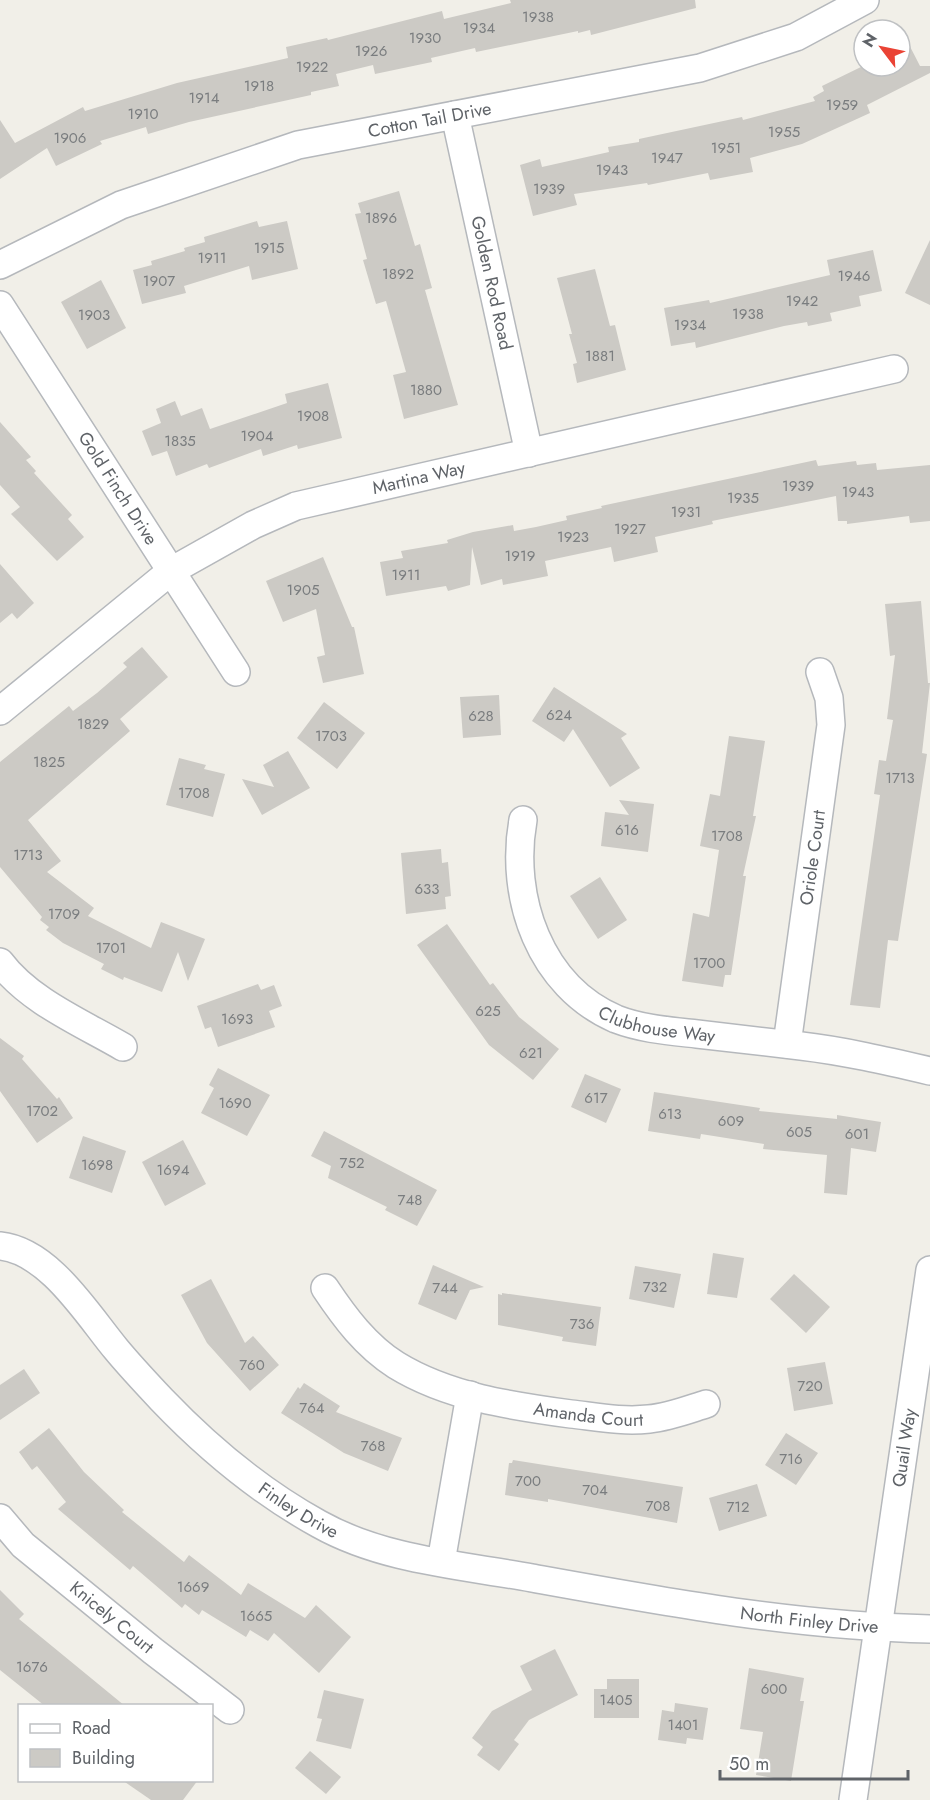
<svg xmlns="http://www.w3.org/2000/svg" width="930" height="1800" font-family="Jost,sans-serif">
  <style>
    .building { fill: #cccac5 }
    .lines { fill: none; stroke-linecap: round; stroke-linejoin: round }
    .minor-casing { stroke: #b5b8bc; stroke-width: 30 }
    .minor { stroke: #fff; stroke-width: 27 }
    .labels { text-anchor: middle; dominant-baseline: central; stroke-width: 6; stroke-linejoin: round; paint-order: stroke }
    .number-label { font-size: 15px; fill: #7a7d7f }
    .street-label { font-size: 18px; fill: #5f6368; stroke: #fff }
  </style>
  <rect width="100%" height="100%" fill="#f1efe8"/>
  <g class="building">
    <path d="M510,0H695L696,8L591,35L590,30L578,33V31L476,52L475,48L431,58L432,62L375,74L373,65L336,74L339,86L311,92V95L189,122L148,134L146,127L100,141L102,144L56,166L47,148L0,179V120L15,143L83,107L85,111L177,83L288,58L286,47L327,38L328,40L442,11L444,19L511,3Z"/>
    <path d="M900,27L920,66H930V73L867,105L870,113L802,144L750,158L753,172L710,180L708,173L648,185L647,183L574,194L577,205L533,216L520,165L540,159L542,167L609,152L608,147L639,142V139L742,117L743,120L815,101L813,97L824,91L822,86L863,66H900Z"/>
    <path d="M399,191L415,246L420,244L432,288L425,290L458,405L404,419L393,375L406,372L386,301L376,304L363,260L367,259L355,214L361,213L358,203Z"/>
    <path d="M257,221L259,227L287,221L298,269L252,280L249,266L184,286L186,293L142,304L133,270L152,265L151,261L185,251L184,248L205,242L204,237Z"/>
    <path d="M930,240V305L905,293Z"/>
    <path d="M873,250L882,291L859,296L861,306L830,313L832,321L808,326L807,322L784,326L696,348L695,342L671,346L664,308L709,300L710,303L830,275L827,260Z"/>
    <path d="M595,269L610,326L615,325L626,370L577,383L573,364L577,363L569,334H572L557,278Z"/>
    <path d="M101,280L126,328L87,349L61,302Z"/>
    <path d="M328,383L342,438L298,449L297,445L263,456L261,449L209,468L207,464L176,476L167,451L152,456L142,431L161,423L156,409L175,401L181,416L202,408L210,429L287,403L285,394Z"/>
    <path d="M0,422L31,457L26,460L36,471L34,473L72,515L68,519L84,537L57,561L11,514L20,507L0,485Z"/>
    <path d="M816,460L818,466L856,461L857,465L876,463L877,470L930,465V521L910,523L909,516L847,524V521H838L836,496L712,521L713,524L655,537L658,552L614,562L611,547L545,561L548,576L503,585L502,579L481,585L472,547L470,585L448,591L446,586L386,596L380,562L403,558L401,551L448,543L447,540L473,532L513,525L514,531L536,527L567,520L566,516L602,508L601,506Z"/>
    <path d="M323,557L352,627H354L364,674L323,683L317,657L325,655L316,609L283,622L266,581Z"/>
    <path d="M0,564L34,603L17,619L12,613L0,623Z"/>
    <path d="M921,601L928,683H930L922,753L927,754L898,941L888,940L880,1008L850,1005L880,795L874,794L879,760L886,761L893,720L887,719L895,655L890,656L885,604Z"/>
    <path d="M142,647L168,677L120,719L130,731L28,820L61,861L47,872L94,908L88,916L151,948L161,922L205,939L188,981L178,952L162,992L124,977L123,980L101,969L104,964L63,943L46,930L49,927L40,920L42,917L0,867V762L69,706L73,711L97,693L127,667L123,663Z"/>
    <path d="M554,687L627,734L621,738L640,768L610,787L573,729L564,742L532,721Z"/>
    <path d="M499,695L501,735L463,738L460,697Z"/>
    <path d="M324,702L365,733L337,769L297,738Z"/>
    <path d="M729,736L765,741L753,816H756L743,876H746L731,975H725L723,987L682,981L693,913L709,917L719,850L700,846L710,794L720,796Z"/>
    <path d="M288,751L310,788L262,815L242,779L274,787L263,765Z"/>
    <path d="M179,758L206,765L204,769L225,774L213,817L166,805Z"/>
    <path d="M619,800L654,804L648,852L601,846L605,812L629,815Z"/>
    <path d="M441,849L442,863L448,862L451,896L445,897L446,909L406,914L401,853Z"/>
    <path d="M600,877L627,920L598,939L570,896Z"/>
    <path d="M447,924L490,985L493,983L519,1017L559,1049L533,1080L489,1045L417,945Z"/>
    <path d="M258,984L261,990L274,985L282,1006L269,1011L275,1027L218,1047L211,1027L205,1029L197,1006Z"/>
    <path d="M0,1038L24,1056L22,1059L57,1099L59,1097L73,1118L37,1143L0,1091Z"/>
    <path d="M218,1068L270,1095L247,1136L201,1113L214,1088L209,1085Z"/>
    <path d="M585,1074L621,1089L606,1123L571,1107Z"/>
    <path d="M654,1092L760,1108L759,1111L837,1119V1115L881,1122L876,1152L851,1148L847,1195L824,1193L827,1155L763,1149L764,1144L701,1134L700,1139L648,1131Z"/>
    <path d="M324,1131L437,1190L417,1226L385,1210L387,1207L328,1178L331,1166L311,1156Z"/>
    <path d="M83,1136L126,1151L112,1193L69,1178Z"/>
    <path d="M183,1140L206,1184L165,1206L142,1162Z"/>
    <path d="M713,1253L744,1258L737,1298L707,1294Z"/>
    <path d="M433,1265L484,1287L470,1290L456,1320L418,1304Z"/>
    <path d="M635,1266L681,1274L674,1308L629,1299Z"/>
    <path d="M794,1274L830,1307L806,1333L770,1299Z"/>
    <path d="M211,1279L245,1343L253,1336L279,1365L250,1391L207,1343L181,1295Z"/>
    <path d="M502,1293L601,1307L596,1346L562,1341L563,1337L498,1325V1294L502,1295Z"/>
    <path d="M825,1362L833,1404L794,1411L787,1368Z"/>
    <path d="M24,1369L40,1393L0,1420V1385Z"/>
    <path d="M304,1383L340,1406L336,1412L402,1438L388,1471L344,1453L281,1413L298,1387L300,1389Z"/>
    <path d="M49,1428L84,1472L124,1510L122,1512L184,1562L189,1555L241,1595L248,1583L305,1618L316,1605L351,1637L319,1673L274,1633L268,1641L250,1630L246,1637L202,1610L199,1615L185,1604L182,1608L133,1566L130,1570L58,1509L66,1502L37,1466L32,1470L19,1452Z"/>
    <path d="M786,1433L818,1453L796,1485L765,1465Z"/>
    <path d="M513,1460L683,1487L677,1523L548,1499V1502L505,1495L509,1463H512Z"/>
    <path d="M757,1484L767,1516L719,1531L709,1498Z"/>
    <path d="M0,1590L24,1614L19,1619L125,1706H45L0,1670Z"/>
    <path d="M555,1649L578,1695L529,1720L514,1740L519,1744L499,1771L477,1755L483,1747L472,1738L492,1711L532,1690L520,1666Z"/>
    <path d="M749,1668L804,1678L800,1701H804L791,1781L756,1775L763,1732L740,1729Z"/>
    <path d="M607,1679H639V1718H594V1689H607Z"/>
    <path d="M324,1690L364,1699L351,1749L316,1741L322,1719L317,1718Z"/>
    <path d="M675,1703L708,1708L703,1740L687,1738L686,1744L658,1740L662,1710L674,1712Z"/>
    <path d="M310,1751L341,1777L326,1794L295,1768Z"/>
    <path d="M122,1780H198L183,1800H151Z"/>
  </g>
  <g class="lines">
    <defs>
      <g id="minor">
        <path id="s1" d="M455,115L529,453"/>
        <path id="s2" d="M0,265L121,205L298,145L700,68L796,37L865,0"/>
        <path id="s3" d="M0,305L236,672"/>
        <path id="s4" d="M0,711L171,571L253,525L296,506L894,369"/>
        <path id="s5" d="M523,820C509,898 540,986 616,1019C642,1029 670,1031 697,1034C731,1038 766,1042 801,1046C844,1051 887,1061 930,1071"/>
        <path d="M0,962C29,1001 82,1023 123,1047"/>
        <path id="s6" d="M787,1044L831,725L829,698L820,672"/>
        <path id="s7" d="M0,1246C49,1251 87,1314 116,1349C130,1366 146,1383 162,1400C207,1447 261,1492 319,1524C383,1560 461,1565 532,1578C665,1602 795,1626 930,1629"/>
        <path id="s8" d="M325,1288C345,1318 366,1346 396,1365C448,1397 512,1406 571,1414C597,1417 623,1422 649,1419C669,1417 687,1410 706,1404"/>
        <path id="s9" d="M0,1518L23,1545L153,1651L230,1710"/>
        <path d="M441,1562L470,1395"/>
        <path id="s10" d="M853,1800L930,1270"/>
      </g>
    </defs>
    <use href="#minor" class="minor-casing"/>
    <use href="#minor" class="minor"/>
  </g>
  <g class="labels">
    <g class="number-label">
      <text x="538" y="17">1938</text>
      <text x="479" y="28">1934</text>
      <text x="425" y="38">1930</text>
      <text x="371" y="51">1926</text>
      <text x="312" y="67">1922</text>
      <text x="259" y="86">1918</text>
      <text x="204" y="98">1914</text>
      <text x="842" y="105">1959</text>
      <text x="143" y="114">1910</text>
      <text x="784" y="132">1955</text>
      <text x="70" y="138">1906</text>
      <text x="726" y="148">1951</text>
      <text x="667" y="158">1947</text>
      <text x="612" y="170">1943</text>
      <text x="549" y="189">1939</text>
      <text x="381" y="218">1896</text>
      <text x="269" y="248">1915</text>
      <text x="212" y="258">1911</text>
      <text x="398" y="274">1892</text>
      <text x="854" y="276">1946</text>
      <text x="159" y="281">1907</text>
      <text x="802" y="301">1942</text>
      <text x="748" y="314">1938</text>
      <text x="94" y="315">1903</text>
      <text x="690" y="325">1934</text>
      <text x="600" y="356">1881</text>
      <text x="426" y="390">1880</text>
      <text x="313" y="416">1908</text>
      <text x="257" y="436">1904</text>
      <text x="180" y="441">1835</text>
      <text x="798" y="486">1939</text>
      <text x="858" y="492">1943</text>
      <text x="743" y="498">1935</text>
      <text x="686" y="512">1931</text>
      <text x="630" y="529">1927</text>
      <text x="573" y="537">1923</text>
      <text x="520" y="556">1919</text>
      <text x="406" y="575">1911</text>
      <text x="303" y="590">1905</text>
      <text x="559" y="715">624</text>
      <text x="481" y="716">628</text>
      <text x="93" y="724">1829</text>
      <text x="331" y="736">1703</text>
      <text x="49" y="762">1825</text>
      <text x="900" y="778">1713</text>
      <text x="194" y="793">1708</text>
      <text x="627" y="830">616</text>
      <text x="727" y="836">1708</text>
      <text x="28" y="855">1713</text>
      <text x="427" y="889">633</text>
      <text x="64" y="914">1709</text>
      <text x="111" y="948">1701</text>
      <text x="709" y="963">1700</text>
      <text x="488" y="1011">625</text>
      <text x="237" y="1019">1693</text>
      <text x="531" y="1053">621</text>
      <text x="596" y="1098">617</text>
      <text x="235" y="1103">1690</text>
      <text x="42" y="1111">1702</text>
      <text x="670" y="1114">613</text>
      <text x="731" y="1121">609</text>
      <text x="799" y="1132">605</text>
      <text x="857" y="1134">601</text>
      <text x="352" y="1163">752</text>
      <text x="97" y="1165">1698</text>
      <text x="173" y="1170">1694</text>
      <text x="410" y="1200">748</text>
      <text x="655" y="1287">732</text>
      <text x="445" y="1288">744</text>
      <text x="582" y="1324">736</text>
      <text x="252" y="1365">760</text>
      <text x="810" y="1386">720</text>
      <text x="312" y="1408">764</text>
      <text x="373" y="1446">768</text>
      <text x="791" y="1459">716</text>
      <text x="528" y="1481">700</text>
      <text x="595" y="1490">704</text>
      <text x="658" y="1506">708</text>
      <text x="738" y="1507">712</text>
      <text x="193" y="1587">1669</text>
      <text x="256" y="1616">1665</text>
      <text x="32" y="1667">1676</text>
      <text x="774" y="1689">600</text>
      <text x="616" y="1700">1405</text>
      <text x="683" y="1725">1401</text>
    </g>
    <g class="street-label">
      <text stroke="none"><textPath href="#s2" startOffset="456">Cotton Tail Drive</textPath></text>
      <text stroke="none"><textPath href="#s1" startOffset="172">Golden Rod Road</textPath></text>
      <text stroke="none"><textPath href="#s4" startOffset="488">Martina Way</textPath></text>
      <text stroke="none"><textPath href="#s3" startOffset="218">Gold Finch Drive</textPath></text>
      <text stroke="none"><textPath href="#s6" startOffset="188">Oriole Court</textPath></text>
      <text stroke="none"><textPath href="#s5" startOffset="278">Clubhouse Way</textPath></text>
      <text stroke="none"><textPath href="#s8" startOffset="306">Amanda Court</textPath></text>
      <text stroke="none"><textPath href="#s10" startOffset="356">Quail Way</textPath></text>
      <text stroke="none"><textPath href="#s7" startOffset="404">Finley Drive</textPath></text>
      <text stroke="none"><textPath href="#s9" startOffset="150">Knicely Court</textPath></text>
      <text stroke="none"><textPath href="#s7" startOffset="930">North Finley Drive</textPath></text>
    </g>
  </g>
  <rect x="18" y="1704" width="195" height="78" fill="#ffffff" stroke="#bfc1c3" stroke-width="1.5"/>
  <rect x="30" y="1724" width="30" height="9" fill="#ffffff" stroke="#bfc1c3" stroke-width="1.5"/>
  <text x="72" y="1734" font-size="18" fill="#5f6368">Road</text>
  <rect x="30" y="1749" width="30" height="18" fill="#cccac5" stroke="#bfc1c3" stroke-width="1.5"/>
  <text x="72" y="1764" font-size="18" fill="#5f6368">Building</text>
  <g transform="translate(882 48) rotate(302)"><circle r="28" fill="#ffffff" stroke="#bfc1c3" stroke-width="1.5"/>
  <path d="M0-4.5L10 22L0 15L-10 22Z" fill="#ea4335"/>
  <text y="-9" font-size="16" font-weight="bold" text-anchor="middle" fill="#5f6368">N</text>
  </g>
  <path d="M720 1770v9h188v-9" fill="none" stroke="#5f6368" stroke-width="3"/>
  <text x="729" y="1770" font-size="18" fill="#5f6368" stroke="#ffffff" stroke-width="4.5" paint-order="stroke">50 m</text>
</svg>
